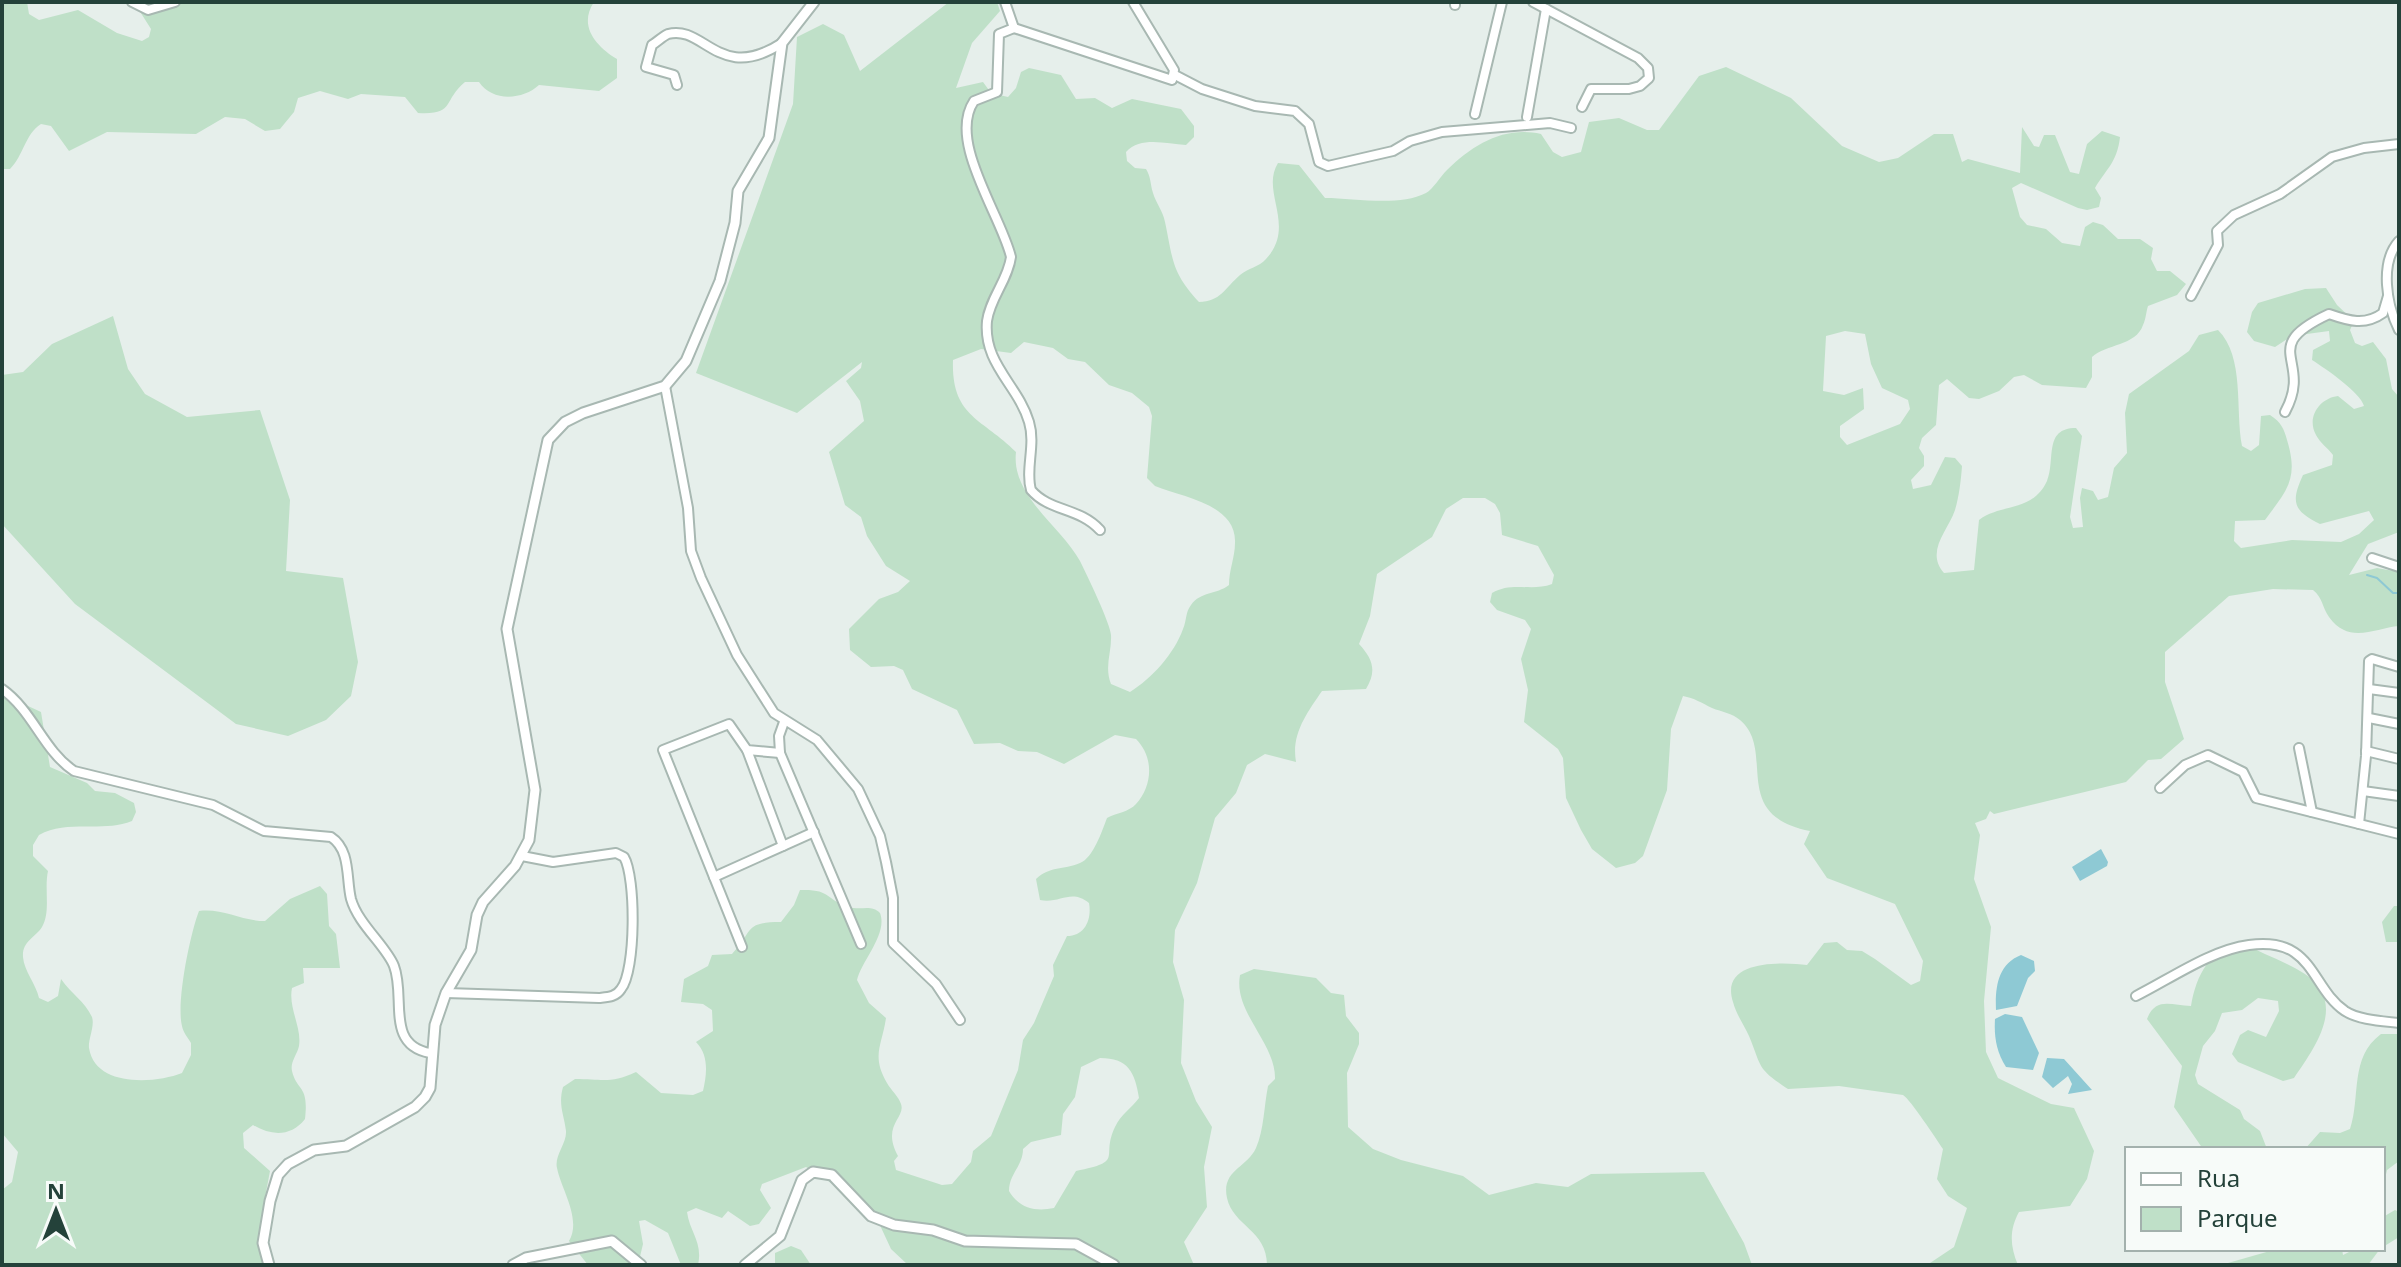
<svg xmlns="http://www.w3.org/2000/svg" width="2401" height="1267" font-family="'Noto Sans',sans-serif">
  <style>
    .green { fill: #bfe0c8; fill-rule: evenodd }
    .water { fill: #8ec9d4 }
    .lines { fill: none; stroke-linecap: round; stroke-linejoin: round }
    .stream { stroke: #8ec9d4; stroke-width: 2 }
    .minor-casing { stroke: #a8b8b2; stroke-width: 12 }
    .tertiary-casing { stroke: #a8b8b2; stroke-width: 13 }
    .minor { stroke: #fff; stroke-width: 8 }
    .tertiary { stroke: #fff; stroke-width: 9 }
  </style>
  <rect width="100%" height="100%" fill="#e6efeb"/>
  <g class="green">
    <path d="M2,2H27L29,14L39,20L78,10L117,33L142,41L149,37L151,29L139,10L148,2H594C578,26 596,46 617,59V78L599,91L539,85C523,100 492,102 479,82H465C442,101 456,115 418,113L405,97L361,94L348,99L320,91L298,98L294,112L280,129L265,131L245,119L225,117L196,134L107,132L69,151L51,126L41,124C25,134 24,155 10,169H2Z"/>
    <path d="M949,2H997L1000,11L972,43L956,88L983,82L991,93L1008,97L1016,88L1021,72L1029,68L1061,75L1076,99L1095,98L1112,108L1132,99L1181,109L1194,126V137L1186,145C1166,144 1141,136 1126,152L1127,161L1135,168L1146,169C1151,177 1150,183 1153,193C1156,203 1163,211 1165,222C1173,259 1171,272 1199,302C1220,302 1225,288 1240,275C1248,268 1259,267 1266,259C1297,225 1260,192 1278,163L1299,165L1325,198C1354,198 1399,207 1426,193C1433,189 1440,177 1447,170C1474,144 1504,126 1541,134L1553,152L1562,157L1581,152L1589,122L1619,118L1647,130H1659L1699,76L1726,67L1791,98L1842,146L1879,162L1898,158L1934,134H1953L1962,162L1968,159L2020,173L2022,127L2034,146L2039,147L2044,135H2055L2070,172L2079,174L2087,144L2102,131L2120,137C2117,163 2106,169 2095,188L2101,198L2099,207L2087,210L2078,208L2021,183L2012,188L2020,217L2027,225L2046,229L2062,243L2080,246L2085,227L2093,222L2103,225L2118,239H2140L2153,248L2151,259L2157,271H2170L2186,284L2177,295L2148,306C2146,312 2146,319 2143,325C2136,346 2106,344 2092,357V377L2086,388L2042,385L2024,375L2014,377L1999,391L1979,399L1969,398L1947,379L1939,385L1936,425L1922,438L1919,448L1924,456V466L1911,480L1913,489L1931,485L1945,457L1955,458L1962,466C1961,480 1959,497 1955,510C1948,531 1925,551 1944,573L1974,570L1979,520C2001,503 2032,513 2047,481C2056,460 2043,428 2076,428L2082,436L2070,517L2073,528L2083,527L2080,498L2082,488L2093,491L2098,500L2108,497L2114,468L2127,453L2125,413L2129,394L2189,351L2199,335L2218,330C2245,357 2235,409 2242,446L2251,451L2259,445L2261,416L2270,415C2281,422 2284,429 2287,440C2299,479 2287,490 2265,520L2235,521L2234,541L2241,548L2292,540L2341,542L2359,534L2374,520L2369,511L2320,524C2294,511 2290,503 2303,475L2332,465L2333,455C2328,448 2320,443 2316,435C2306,417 2320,398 2338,396L2354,409L2364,406C2360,392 2326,369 2312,360L2313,350L2330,341L2329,331L2292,336L2275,347L2254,341L2247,332L2252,312L2258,303L2305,289L2326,288L2337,305L2354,321L2350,330L2355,343L2362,346L2373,342L2386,359L2392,389L2399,397V532L2368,544L2349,575L2377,568L2399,572V626C2375,628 2349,645 2329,617C2322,607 2323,598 2313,590L2273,589L2229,596L2165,652V682L2184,739L2161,759L2148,760L2126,782L1994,814L1990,811L1986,819L1975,823L1980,835L1974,879L1991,927L1984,1001L1986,1052L1998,1078L2051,1104L2074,1108L2094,1151L2087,1179L2070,1206L2019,1212C2009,1230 2010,1246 2018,1265H1927L1954,1247L1967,1208L1948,1196L1937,1179L1943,1149C1937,1140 1910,1099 1903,1095L1839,1086L1788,1089C1756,1068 1762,1067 1749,1036C1744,1025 1736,1014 1733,1002C1719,959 1783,962 1807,965L1824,943L1837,942L1847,950L1862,951L1875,959L1911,985L1920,981L1923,961L1895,904L1827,878L1804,844L1810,831C1728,815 1777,751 1740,720C1732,713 1722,712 1712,708C1702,703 1694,698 1683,696L1671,729L1667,790L1643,856L1635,863L1616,868L1592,849L1581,830L1566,798L1563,758L1558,749L1524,722L1528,690L1521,659L1531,629L1525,620L1497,610L1490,602L1492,593C1512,581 1531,592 1552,584L1554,575L1538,546L1502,535L1500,513L1495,504L1485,498H1463L1446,509L1432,537L1377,574L1370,616L1359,644C1373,659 1377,671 1366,689L1322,691C1307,713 1291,734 1296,762L1265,754L1247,765L1236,793L1215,818L1197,883L1175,930L1173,962L1184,1000L1181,1063L1196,1101L1212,1127L1204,1167L1207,1207L1184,1242L1194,1265H908L891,1249L878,1221L865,1217L847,1193L806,1167L762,1184L760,1190L771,1208L759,1224L750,1226L728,1211L722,1218L696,1208L687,1212C690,1233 703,1242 698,1265H681L668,1233L645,1220L639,1221L643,1244L638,1265H588L569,1241C582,1219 561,1189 557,1168C554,1156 567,1143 566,1131C564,1114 558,1105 563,1087L575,1079C603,1079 610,1084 636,1072L661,1093L693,1095L703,1091C707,1074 709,1055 696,1042L713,1031L712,1010L703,1004L681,1002L684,979L708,966L712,955L732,954C754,931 743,922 781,922L794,905L800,890C832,889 824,899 849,907C861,911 871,904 880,913C888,934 862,960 857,980L869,1003L886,1018C882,1046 871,1055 887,1083C891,1090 899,1097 901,1104C906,1118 881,1125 898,1156L894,1161L896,1170L942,1185L952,1184L971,1162L973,1151L991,1136L1018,1070L1023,1040L1034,1023L1054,976L1053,965L1067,936C1085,936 1092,919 1089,903C1071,888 1060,904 1040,900L1036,879C1050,866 1063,870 1080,863C1093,858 1102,831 1107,818C1116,813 1129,812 1136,804C1153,785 1154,757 1136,739L1115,735L1064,764L1037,752L1018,751L1000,743L974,744L957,710L912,689L903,670L894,666L871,667L850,650L849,629L879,599L898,592L910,581L886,566L867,536L861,517L845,505L829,452L864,421L860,401L846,381L861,368L862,362L797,413L696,373L793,104L797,37L823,24L844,35L860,71ZM1845,331L1865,334L1871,364L1882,388L1908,400L1910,409L1900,424L1847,445L1840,437V426L1864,409L1863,388L1844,395L1823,391L1826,336ZM1024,342L1053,348L1068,359L1085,362L1109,385L1132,393L1149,407L1152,416L1147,478L1155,486C1182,497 1237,504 1235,543C1235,557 1229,570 1229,585C1216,595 1201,591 1191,605C1185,613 1187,620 1183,629C1174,654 1152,678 1130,692L1111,684C1104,666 1112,652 1111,635C1111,625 1086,573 1080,561C1060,525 1011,496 1016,452C982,418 951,417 953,360L981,349L1011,353ZM1100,1058C1128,1058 1135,1072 1139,1098C1131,1109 1121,1114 1115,1127C1100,1158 1126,1161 1076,1171L1054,1208C1035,1212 1019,1208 1009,1191C1009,1174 1023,1166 1023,1149L1031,1142L1061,1135L1063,1114L1075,1097L1081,1067Z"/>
    <path d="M113,316L128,369L145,394L187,417L260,410L290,500L286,571L343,578L358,662L351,696L326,720L288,736L236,724L75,604L2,524V375L23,372L52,344Z"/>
    <path d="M2,694L41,712L50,767L87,783L95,791L115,793L134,803L136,812L132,821C102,833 68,819 39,835L33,845V856L48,871C44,889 51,912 42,927C35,938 22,941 23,957C24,971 36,984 39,998L48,1002L58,996L61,979C72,995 84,1000 92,1017C95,1026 88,1039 89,1048C95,1087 154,1084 182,1073L191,1055V1043C188,1038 183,1032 182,1026C176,1003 190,934 199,911C223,908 241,921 265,921L290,899L320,886L327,894L329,926L336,934L340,968H303L304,983L292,988C288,1008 302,1027 299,1046C297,1055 290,1062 292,1071C297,1092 309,1084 305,1119C291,1137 271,1136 253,1125L243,1133L244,1148L270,1171L261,1219L266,1265H2V1190L12,1182L18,1152L2,1133Z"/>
    <path d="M2394,906H2399V942H2386L2382,922Z"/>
    <path d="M2243,942C2262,955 2286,961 2305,974C2348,1003 2315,1047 2294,1078L2283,1081L2238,1062L2232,1054L2240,1035L2248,1030L2266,1037L2279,1011L2278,1001L2258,998L2242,1010L2222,1013L2215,1031L2203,1046L2195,1075L2198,1084L2240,1110L2244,1119L2260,1131L2267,1149H2203L2174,1107L2182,1066L2147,1019C2156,996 2172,1006 2191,1006C2196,976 2210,947 2243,942Z"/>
    <path d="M1254,969L1316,978L1331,993L1344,995L1346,1016L1359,1033V1044L1347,1073L1348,1127L1373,1149L1401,1160L1463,1176L1489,1195L1536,1183L1568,1187L1591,1174L1704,1172L1744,1243L1752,1265H1267C1267,1230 1233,1226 1227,1198C1221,1170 1247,1168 1256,1148C1264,1130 1264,1106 1268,1086L1275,1079C1276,1043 1233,1012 1240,975Z"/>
    <path d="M2381,1034H2399V1161L2387,1170L2383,1187V1149H2305L2320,1132L2340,1133L2350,1129C2361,1096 2349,1058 2381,1034Z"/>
    <path d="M2395,1210L2399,1212V1237L2383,1247V1217Z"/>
    <path d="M791,1246L801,1250L811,1265H775V1253Z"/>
    <path d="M2277,1249H2342L2343,1255L2355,1249H2380L2368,1265H2221Z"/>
  </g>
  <g class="water">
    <path d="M2101,849L2108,862L2107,866L2080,881L2072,867Z"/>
    <path d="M2021,955L2034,961L2035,971L2028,978L2017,1006L1996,1010C1995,987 1998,964 2021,955Z"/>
    <path d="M2005,1014L2022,1017L2039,1053L2033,1070L2006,1067C1996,1051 1994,1036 1995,1019Z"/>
    <path d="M2047,1058L2064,1059L2092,1090L2068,1094L2072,1084L2068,1076L2053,1088L2042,1077Z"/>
  </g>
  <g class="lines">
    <path class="stream" d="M2367,575L2377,578L2393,593H2399"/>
    <defs>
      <g id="minor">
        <path d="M132,2L148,10L175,2"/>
        <path d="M1005,2L1014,28"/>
        <path d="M1533,2L1638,58L1648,68L1649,78L1640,86L1629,89H1591L1582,107"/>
        <path d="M1455,5V2"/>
        <path d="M1014,28L999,34L997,92L974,101C947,141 1001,215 1011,257C1008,280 990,298 987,321C983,364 1018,385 1029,422C1036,445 1025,469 1031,490C1050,512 1079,507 1100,530"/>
        <path d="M1014,28L1172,80L1174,70L1133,2"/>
        <path d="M1175,75L1202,89L1255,106L1295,111L1309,124L1319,162L1328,166L1393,151L1410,141L1442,132L1550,123L1571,128"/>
        <path d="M677,85L674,75L646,67L652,45C657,42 663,36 668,34C704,24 719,84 782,43"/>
        <path d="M1475,114L1502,2"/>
        <path d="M1527,117L1546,9"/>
        <path d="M2399,241C2379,263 2387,306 2399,330"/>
        <path d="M2191,296L2218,245L2217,231L2234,215L2280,194L2332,157L2364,148L2399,144"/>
        <path d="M665,386L688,508L691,551L701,578L737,655L774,713L817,740L858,789L880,836L886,862L893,898V943L936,984L960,1020"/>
        <path d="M2285,412C2314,359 2256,348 2329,314C2349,321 2365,326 2383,313L2388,296"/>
        <path d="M2372,558L2399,567"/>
        <path d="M2,689C33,711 43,750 74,771L213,805L264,831L331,837C351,850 346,879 351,899C358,924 386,946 394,966C406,997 385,1045 430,1053"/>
        <path d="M2369,689L2399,693"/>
        <path d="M2369,718L2399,724"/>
        <path d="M784,722L779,736L780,753L861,944"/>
        <path d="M2299,748L2312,812"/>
        <path d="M747,750L783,846"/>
        <path d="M2366,751L2399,759"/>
        <path d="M2160,788L2185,765L2208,755L2243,772L2256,798L2399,834"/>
        <path d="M2363,791L2399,796"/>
        <path d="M2359,824L2366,756L2369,661L2372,659L2399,667"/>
        <path d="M714,877L814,832"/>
        <path d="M742,947L663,750L729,724L747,750L780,753"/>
        <path d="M446,993L599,998C608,997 616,997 621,989C636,971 636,877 624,857L616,853L553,862L522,856"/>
        <path d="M2136,996C2170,979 2211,950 2249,945C2314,936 2310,987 2345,1011C2359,1020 2382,1021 2399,1023"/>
      </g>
      <g id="tertiary">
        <path d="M269,1265L263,1243L270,1201L278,1175L288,1164L314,1150L346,1146L415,1107L425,1097L430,1088L435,1025L446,993L471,950L477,915L483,902L515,866L529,840L535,790L507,629L548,440L565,422L583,413L665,386L686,361L720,281L735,223L738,191L769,138L782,43L814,2"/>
        <path d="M513,1265L526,1258L612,1241L641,1265"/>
        <path d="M745,1265L780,1236L802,1180L813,1172L832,1175L871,1216L894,1225L933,1230L965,1241L1076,1244L1114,1265"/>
      </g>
    </defs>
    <use href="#minor" class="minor-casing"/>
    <use href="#tertiary" class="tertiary-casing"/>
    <use href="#minor" class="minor"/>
    <use href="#tertiary" class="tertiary"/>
  </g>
  <rect width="2401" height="1267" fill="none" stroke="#24423a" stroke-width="8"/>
  <rect x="2125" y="1147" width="260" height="104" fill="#f7fbf9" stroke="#a3b1ad" stroke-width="2"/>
  <rect x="2141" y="1173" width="40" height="12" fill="#ffffff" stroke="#a3b1ad" stroke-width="2"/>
  <text x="2197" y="1187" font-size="24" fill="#24423a">Rua</text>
  <rect x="2141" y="1207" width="40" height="24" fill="#bfe0c8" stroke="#a3b1ad" stroke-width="2"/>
  <text x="2197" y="1227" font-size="24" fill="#24423a">Parque</text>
  <g transform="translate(56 1211)" stroke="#f7fbf9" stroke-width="6" paint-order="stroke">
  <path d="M0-6L14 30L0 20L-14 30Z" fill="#24423a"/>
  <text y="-12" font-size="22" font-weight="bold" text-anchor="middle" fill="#24423a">N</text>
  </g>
</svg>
